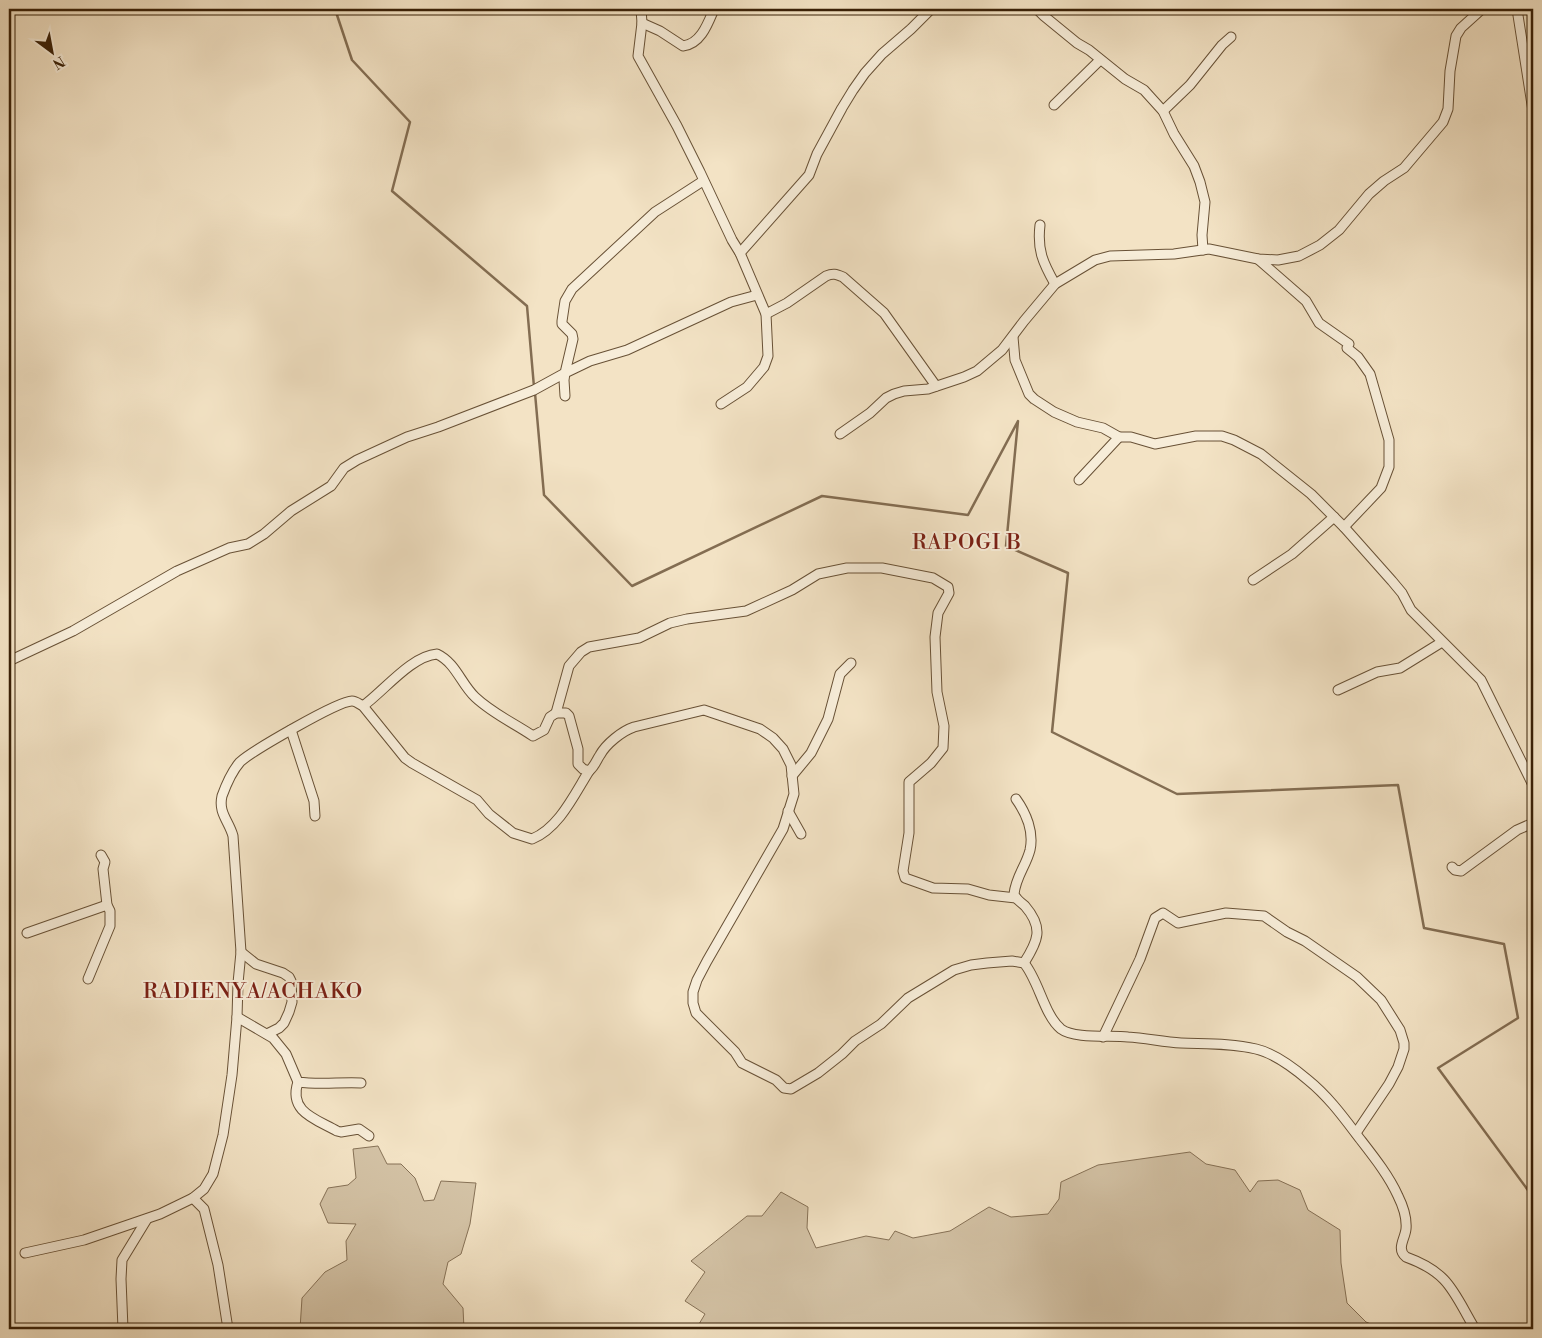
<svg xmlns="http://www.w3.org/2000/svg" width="1542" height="1338" font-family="'Libre Bodoni',serif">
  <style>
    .green { fill: #d3c2a5; stroke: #867156 }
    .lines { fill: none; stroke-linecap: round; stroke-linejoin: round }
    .stream { stroke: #836d52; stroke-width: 2.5 }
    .minor-casing { stroke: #685136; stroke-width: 11 }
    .minor { stroke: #f7edd9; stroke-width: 9 }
    .labels { text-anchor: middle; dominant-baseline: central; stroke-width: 4; stroke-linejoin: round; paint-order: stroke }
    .quarter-label { font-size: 21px; letter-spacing: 1px; fill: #7a1f14; stroke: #f7edd9 }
  </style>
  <rect width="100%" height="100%" fill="#f3e3c5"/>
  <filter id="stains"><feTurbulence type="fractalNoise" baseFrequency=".004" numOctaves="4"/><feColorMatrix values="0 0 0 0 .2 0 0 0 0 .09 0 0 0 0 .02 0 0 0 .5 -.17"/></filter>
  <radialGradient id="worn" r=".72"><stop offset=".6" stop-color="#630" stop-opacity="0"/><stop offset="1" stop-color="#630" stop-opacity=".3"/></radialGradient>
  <g class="green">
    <path d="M378,1146L387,1164H401L415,1178L424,1201L434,1200L441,1181L476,1183L470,1224L461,1254L448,1262L443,1284L463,1308L464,1329H300L302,1298L325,1272L347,1260L346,1241L356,1224L328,1223L320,1204L328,1188L348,1185L356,1178L353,1149Z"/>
    <path d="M1190,1152L1206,1164L1235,1170L1250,1192L1258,1181L1278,1180L1300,1190L1308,1210L1340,1230L1341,1263L1347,1303L1366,1322L1383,1329H696L705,1314L685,1301L705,1272L691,1261L747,1216H762L781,1192L808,1207L807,1228L816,1248L866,1236L889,1240L895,1231L913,1238L950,1231L989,1207L1011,1217L1048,1214L1059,1199L1061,1182L1098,1165Z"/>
  </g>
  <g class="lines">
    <g class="stream">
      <path d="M335,9L352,60L410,122L392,191L527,306L534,387"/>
      <path d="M535,393L544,495L632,586L822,496L968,515L1018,421L1006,546L1068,573L1052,732L1177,794L1398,785L1424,928L1504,944L1518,1018L1438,1068L1533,1197"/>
    </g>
    <defs>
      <g id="minor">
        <path d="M641,9L642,23L638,56L677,126L700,172L732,240L740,253L766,314L768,356L764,367L747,387L721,404"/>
        <path d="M1037,9L1044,16L1077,43L1089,50L1125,79L1144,90L1163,111L1174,134L1194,166L1200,182L1205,202L1202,235L1203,250"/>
        <path d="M1517,9L1533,111"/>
        <path d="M642,23L660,31L683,46C701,44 708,23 714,9"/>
        <path d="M1054,105L1100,60"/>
        <path d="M1163,111L1190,85L1222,45L1231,37"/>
        <path d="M1040,225C1037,250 1043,263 1055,284"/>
        <path d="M740,253L809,175L817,154L842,108L853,90L865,73L882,54L911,29L931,9"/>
        <path d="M1258,259L1306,301L1319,323L1349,344"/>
        <path d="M766,314L787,303L826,276C833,273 836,274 843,277L884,313L936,386"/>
        <path d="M1013,337L1015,360L1029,394L1034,399L1054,412L1077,422L1103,428L1119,437H1131L1155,444L1196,436H1222L1234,440L1261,454L1311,494L1344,527L1392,581L1402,593L1411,610L1481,680L1533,785"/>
        <path d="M565,396L564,380L565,373L590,361L627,350L731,302L757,295"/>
        <path d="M840,434L870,413L886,398L894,394L904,391L928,389L964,377L977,371L1002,350L1024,321L1055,284L1095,260L1110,256L1174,254L1209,249L1258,259L1278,260L1299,256L1320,245L1339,230L1369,194L1384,181L1404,168L1443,122L1448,109L1450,71L1456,36L1461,28L1482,9"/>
        <path d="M1079,480L1119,437"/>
        <path d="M1344,527L1381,488L1389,467V440L1370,374L1358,357L1347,348"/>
        <path d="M1253,580L1292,554L1334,517"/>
        <path d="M9,661L73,631L177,571L229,548L248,544L264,534L291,511L331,486L344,468L357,460L407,437L438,427L534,390L565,373L573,339L572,334L562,324V321L565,301L572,289L655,212L703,181"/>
        <path d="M1338,690L1377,672L1400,668L1442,642"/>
        <path d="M363,706C384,691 411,656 437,654C456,663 461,684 475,697C493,714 514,723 533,736L544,730L550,717L556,713H566L569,716L578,749V764L583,769L589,771C595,766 596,761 600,755C606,744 622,731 634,727L704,710L760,729L773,738L783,749L791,765L794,794L783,829L707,961L697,980L693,992V1003L696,1013L735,1052L742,1063L776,1080L784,1088L791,1089L818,1073L842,1054L855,1041L881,1024L908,998L954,970L971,965L987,963L1012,961L1024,963C1039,981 1044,1015 1061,1029C1074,1039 1111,1035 1128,1037C1146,1038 1163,1042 1181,1043C1206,1044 1231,1043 1256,1049C1273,1053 1295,1069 1308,1080C1329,1097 1344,1118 1360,1139C1374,1157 1389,1176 1398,1196C1403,1206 1407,1218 1406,1229C1405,1239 1396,1249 1406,1257C1450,1273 1453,1292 1475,1329"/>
        <path d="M556,713L569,666L581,652L589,647L639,638L670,623L687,619L746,611L792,590L818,574L847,568H882L933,578L948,587L949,593L938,613L935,637L937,692L944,726L943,748L931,763L909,782V833L903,871L905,878L933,888L968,889L989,895L1016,898"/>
        <path d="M291,730L314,801L315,816"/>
        <path d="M792,776L811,753L828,719L840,674L851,663"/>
        <path d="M1016,799C1026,813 1034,832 1030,850C1026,866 1016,876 1014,894C1016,900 1021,902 1025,906C1044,928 1038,941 1024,963"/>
        <path d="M788,811L801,834"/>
        <path d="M1452,867L1455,870L1461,871L1517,830L1533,823"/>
        <path d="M27,933L107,905"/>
        <path d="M241,952L256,964L283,973L289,977L291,981L292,1002L289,1012L284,1023L279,1028L267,1034"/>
        <path d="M88,979L110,926V911L107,905L103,869L105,862L101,855"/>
        <path d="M237,1017L273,1038L286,1054L298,1082C319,1085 340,1082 361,1083"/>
        <path d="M1103,1037L1140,959L1155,918L1163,913L1178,923L1226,913L1264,916L1287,932L1305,941L1357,977L1381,1000L1400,1030L1404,1043V1049L1398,1067L1389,1084L1356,1133"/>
        <path d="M298,1082C288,1112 316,1119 337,1131L341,1132L359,1129L369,1136"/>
        <path d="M193,1198L204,1209L218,1265L228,1329"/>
        <path d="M25,1253L84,1240L160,1214L193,1198L204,1189L213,1174L223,1135L232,1075L237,1017L238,983L241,952L233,836C229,821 218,813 222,796C226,785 232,771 240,762C252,751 338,701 352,701C356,701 359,704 363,706L405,758L412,763L477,800L489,814L513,833L532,839C559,828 574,795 589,771"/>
        <path d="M123,1329L121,1279L122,1260L147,1219"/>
      </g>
    </defs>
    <use href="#minor" class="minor-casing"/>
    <use href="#minor" class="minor"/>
  </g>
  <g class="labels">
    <g class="quarter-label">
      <text x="967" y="543">RAPOGI B</text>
      <text x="253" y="992">RADIENYA/ACHAKO</text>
    </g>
  </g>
  <rect width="1542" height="1338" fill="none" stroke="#f3e3c5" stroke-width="30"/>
  <rect x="10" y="10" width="1522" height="1318" fill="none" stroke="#392007" stroke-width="2.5"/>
  <rect x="15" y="15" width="1512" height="1308" fill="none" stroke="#392007"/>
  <g transform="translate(52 52) rotate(148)" stroke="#f7edd9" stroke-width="4" paint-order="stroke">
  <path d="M0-4L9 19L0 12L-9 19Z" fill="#392007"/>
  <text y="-8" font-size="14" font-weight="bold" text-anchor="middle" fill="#392007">N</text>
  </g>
  <rect width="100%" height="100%" filter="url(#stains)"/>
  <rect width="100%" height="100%" fill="url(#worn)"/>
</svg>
